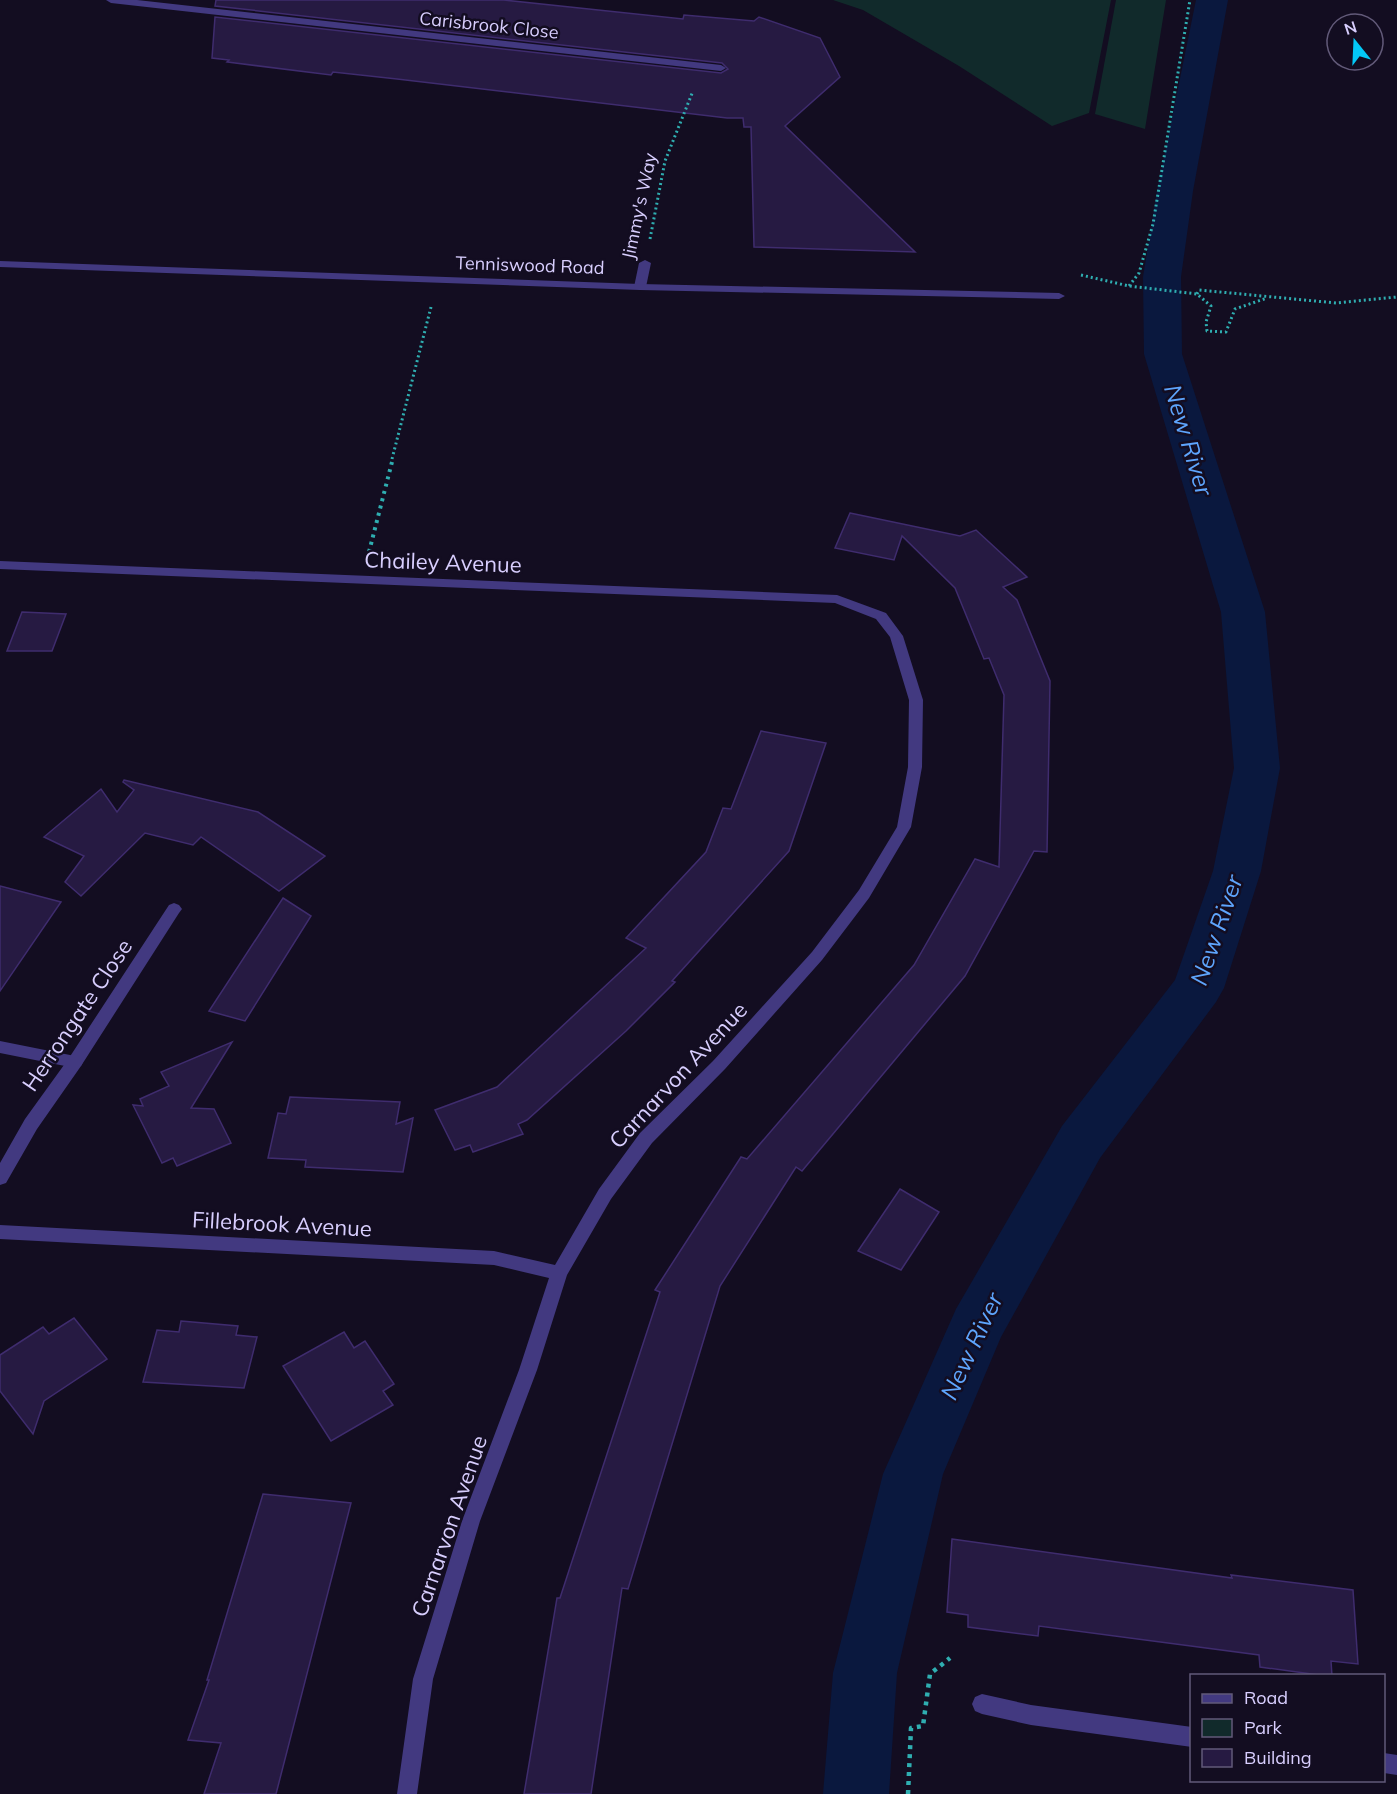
<svg xmlns="http://www.w3.org/2000/svg" width="1397" height="1794" font-family="Mulish,sans-serif">
  <style>
    .green { fill: #112a2b }
    .lines { fill: none; stroke-linecap: round; stroke-linejoin: round }
    .canal { fill: #0a183e; fill-rule: evenodd }
    .building { fill: #261a42; stroke: #3f2c6e; stroke-width: 1.5 }
    .path-far2 { stroke: #2faeb1; stroke-width: 3; stroke-dasharray: 2 3; stroke-linecap: butt }
    .path-far1 { stroke: #2faeb1; stroke-width: 4; stroke-dasharray: 3 4.5; stroke-linecap: butt }
    .path { stroke: #2faeb1; stroke-width: 4.5; stroke-dasharray: 4 5; stroke-linecap: butt }
    .service { fill: #423980; fill-rule: evenodd }
    .minor { fill: #423980; fill-rule: evenodd }
    .labels { text-anchor: middle; dominant-baseline: central; stroke-width: 5; stroke-linejoin: round; paint-order: stroke }
    .far-street-label { font-size: 18px; fill: #d8cefe; stroke: #130d21 }
    .street-label { font-size: 22px; fill: #d8cefe; stroke: #130d21 }
    .water-label { font-size: 24px; font-style: italic; fill: #5ea5fd; stroke: #130d21 }
  </style>
  <rect width="100%" height="100%" fill="#130d21"/>
  <g class="green">
    <path d="M833,0H1111L1089,113L1052,126L959,66L863,10Z"/>
    <path d="M1116,0H1166L1145,129L1095,114Z"/>
  </g>
  <g class="lines">
    <path class="canal" d="M1196,0H1228L1193,191L1181,277L1182,354L1265,612L1280,768L1261,871L1224,988L1216,1002L1100,1158L1001,1337L943,1474L897,1673L889,1794H823L833,1673L883,1474L956,1309L1062,1126L1175,980L1213,871L1234,768L1221,612L1144,354L1143,277L1157,191Z"/>
  </g>
  <g class="building">
    <path d="M216,0H504L683,19L684,15L754,21L759,17L820,38L840,77L785,126L915,252L754,247L751,127H744L743,118H727L397,79L333,72L331,75L227,62L229,60L212,58L215,17L721,73L728,69L722,63L215,6Z"/>
    <path d="M850,513L960,536L976,530L1027,577L1003,587L1017,600L1050,681L1047,852L1034,851L965,976L802,1171L796,1167L720,1286L628,1589L622,1588L591,1794H524L557,1598H560L640,1353L660,1292L655,1290L741,1157L747,1159L914,965L975,859L999,867L1004,695L989,658L984,659L955,588L902,536L894,560L835,548Z"/>
    <path d="M22,612L66,614L52,651H7Z"/>
    <path d="M761,731L826,743L789,851L672,981L675,982L626,1031L527,1120L518,1124L523,1134L473,1152L470,1145L455,1150L435,1110L497,1087L646,948L626,938L706,852L723,808L731,809Z"/>
    <path d="M124,780L258,812L325,856L279,891L201,837L193,845L145,833L81,896L65,882L84,856L44,837L101,789L117,812L134,790L123,782Z"/>
    <path d="M0,886L61,902L0,991Z"/>
    <path d="M283,898L311,916L245,1021L209,1011Z"/>
    <path d="M232,1042L191,1108L214,1109L231,1143L177,1166L173,1158L162,1163L133,1105L143,1106L140,1099L169,1086L161,1072Z"/>
    <path d="M290,1097L400,1102L396,1124L413,1118L403,1172L305,1167L306,1160L268,1158L278,1113L286,1114Z"/>
    <path d="M900,1189L939,1212L901,1270L858,1251Z"/>
    <path d="M74,1318L107,1359L44,1401L33,1434L0,1391V1355L43,1327L49,1334Z"/>
    <path d="M181,1321L238,1326L236,1335L257,1337L244,1388L143,1382L157,1330L179,1332Z"/>
    <path d="M344,1332L354,1348L365,1341L394,1384L383,1391L393,1405L331,1441L283,1366Z"/>
    <path d="M263,1494L351,1503L276,1794H204L221,1743L188,1740L209,1680H207Z"/>
    <path d="M952,1539L1232,1578L1231,1575L1353,1590L1358,1664L1331,1661L1332,1676H1326L1260,1667L1259,1655L1039,1626L1038,1636L968,1627V1615L947,1612Z"/>
  </g>
  <g class="lines">
    <g class="path-far2">
      <path d="M650,239L665,161L693,91"/>
      <path d="M1081,275L1129,286L1197,294L1211,306L1206,322L1207,331L1226,332L1235,309L1267,298"/>
      <path d="M1129,286L1139,273L1153,224L1190,0"/>
      <path d="M1197,294L1199,290L1336,303L1397,297"/>
      <path d="M392,459L431,307"/>
    </g>
    <path class="path-far1" d="M369,552L393,458"/>
    <path class="path" d="M908,1794L911,1728L923,1726L930,1674L950,1658"/>
    <g class="service">
      <path d="M645,260L651,263L646,287L640,290L634,287L639,263Z"/>
      <path d="M0,1041L75,1056L81,1058L83,1062L81,1066L75,1068L0,1053Z"/>
    </g>
    <g class="minor">
      <path d="M106,0H137L721,65L726,68L721,71L111,3Z"/>
      <path d="M0,261L640,284L1059,293L1065,296L1059,299L640,290L0,267Z"/>
      <path d="M0,561L837,595L886,613L903,636L923,700L922,767L911,827L869,898L822,960L725,1069L652,1143L611,1199L567,1275L537,1370L480,1521L433,1679L417,1794H397L413,1679L462,1521L519,1370L549,1278L494,1265L0,1239V1225L494,1251L555,1265L599,1189L640,1133L713,1061L812,952L859,890L897,827L908,767L909,700L890,637L876,619L835,603L0,569Z"/>
      <path d="M174,903L179,905L182,909L179,913L81,1066L37,1129L6,1183L0,1185V1163L25,1119L69,1058L169,905Z"/>
      <path d="M982,1694L1031,1705L1192,1727V1747L1031,1725L982,1714L975,1711L972,1704L975,1697Z"/>
      <path d="M1384,1753L1397,1755V1775L1384,1773Z"/>
    </g>
  </g>
  <g class="labels">
    <g class="far-street-label">
      <text transform="translate(489 25) rotate(6)">Carisbrook Close</text>
      <text transform="translate(639 206) rotate(-78)">Jimmy's Way</text>
      <text transform="translate(530 265) rotate(2)">Tenniswood Road</text>
    </g>
    <g class="street-label">
      <text transform="translate(443 562) rotate(2)">Chailey Avenue</text>
      <text transform="translate(77 1015) rotate(-56)">Herrongate Close</text>
      <text transform="translate(678 1075) rotate(-47)">Carnarvon Avenue</text>
      <text transform="translate(282 1224) rotate(3)">Fillebrook Avenue</text>
      <text transform="translate(449 1526) rotate(-71)">Carnarvon Avenue</text>
    </g>
    <g class="water-label">
      <text transform="translate(1189 440) rotate(73)">New River</text>
      <text transform="translate(1216 930) rotate(-71)">New River</text>
      <text transform="translate(971 1346) rotate(-65)">New River</text>
    </g>
  </g>
  <rect x="1190" y="1674" width="195" height="108" fill="#130d21" stroke="#625a79" stroke-width="1.5"/>
  <rect x="1202" y="1694" width="30" height="9" fill="#423980" stroke="#625a79" stroke-width="1.5"/>
  <text x="1244" y="1704" font-size="18" fill="#d8cefe">Road</text>
  <rect x="1202" y="1719" width="30" height="18" fill="#112a2b" stroke="#625a79" stroke-width="1.5"/>
  <text x="1244" y="1734" font-size="18" fill="#d8cefe">Park</text>
  <rect x="1202" y="1749" width="30" height="18" fill="#261a42" stroke="#625a79" stroke-width="1.5"/>
  <text x="1244" y="1764" font-size="18" fill="#d8cefe">Building</text>
  <g transform="translate(1355 42) rotate(342)"><circle r="28" fill="#130d21" stroke="#625a79" stroke-width="1.5"/>
  <path d="M0-4.5L10 22L0 15L-10 22Z" fill="#03c8f6"/>
  <text y="-9" font-size="16" font-weight="bold" text-anchor="middle" fill="#d8cefe">N</text>
  </g>
</svg>
